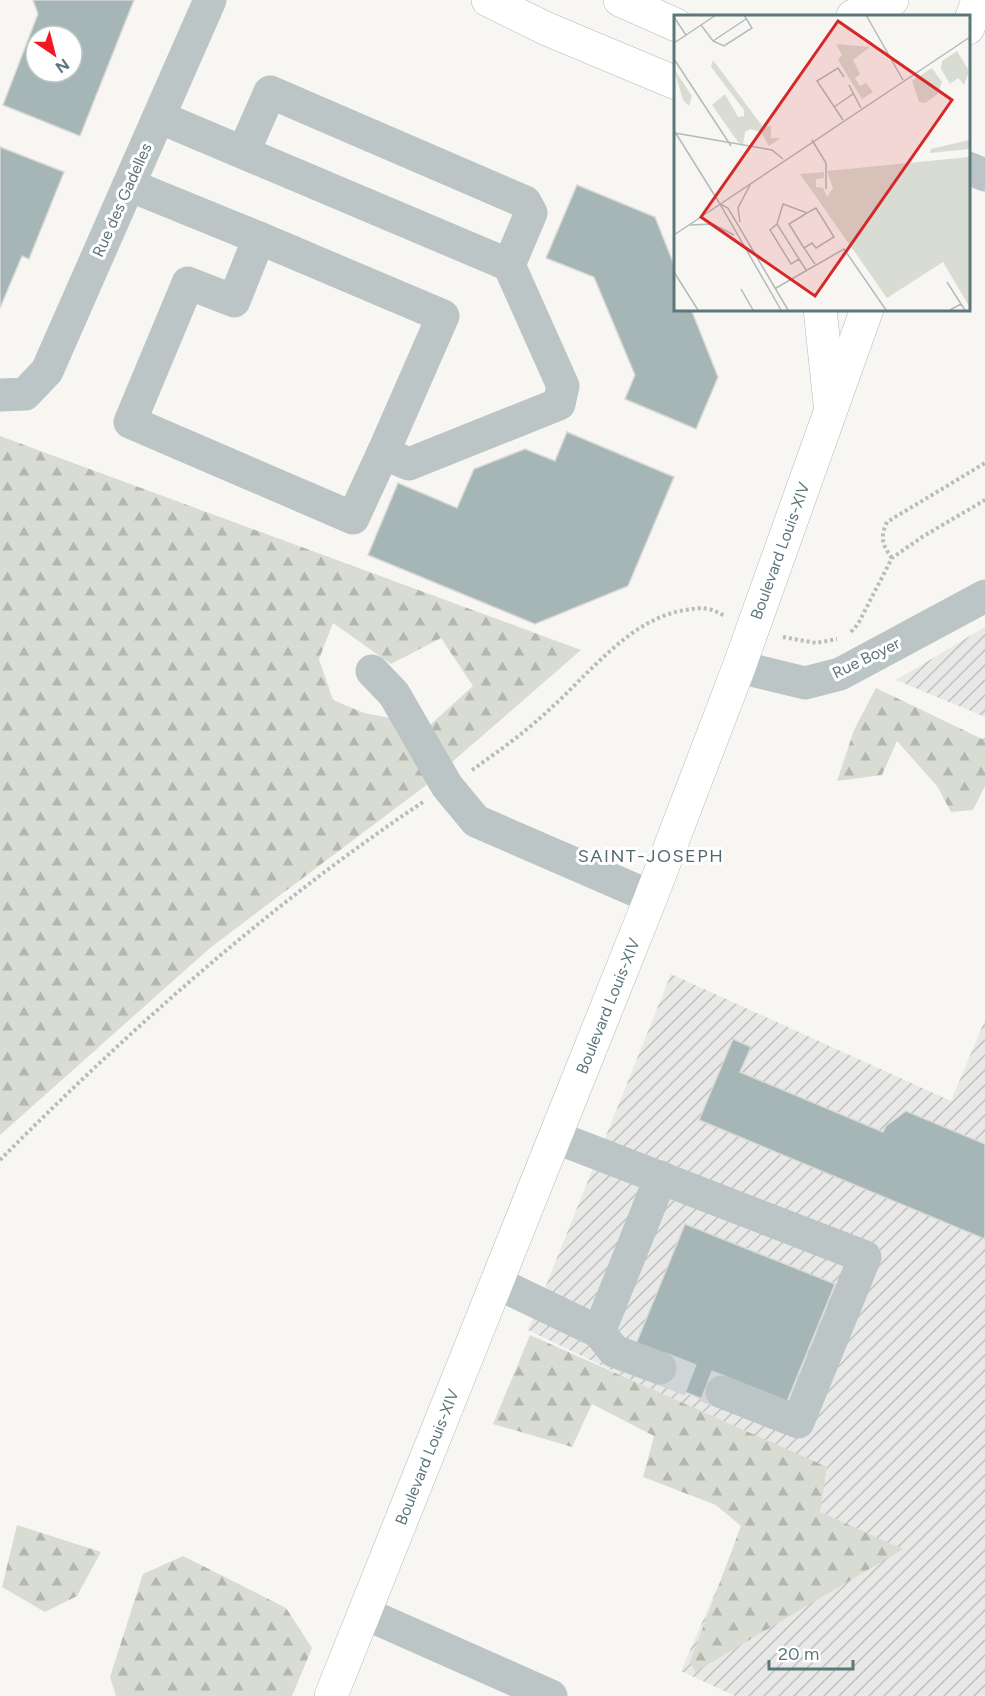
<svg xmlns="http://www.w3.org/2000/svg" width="985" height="1696" font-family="Figtree,sans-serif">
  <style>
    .industrial { fill: url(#industrial-furrows) }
    .forest { fill: url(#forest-firs) }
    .building { fill: #a6b5b6; stroke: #d8d8d6; stroke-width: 1.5; fill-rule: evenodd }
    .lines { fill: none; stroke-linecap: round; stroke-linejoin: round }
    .minor-tunnel { stroke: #d0d6d5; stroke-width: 33; stroke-dasharray: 33 16; stroke-linecap: butt }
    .major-casing { stroke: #b0b9bb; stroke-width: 34 }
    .path { stroke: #b7bdbe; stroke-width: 4; stroke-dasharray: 3 3; stroke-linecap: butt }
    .minor { stroke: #bcc5c6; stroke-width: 33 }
    .major { stroke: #fff; stroke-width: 33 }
    .labels { text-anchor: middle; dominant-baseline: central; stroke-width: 6; stroke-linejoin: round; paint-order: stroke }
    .street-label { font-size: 16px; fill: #5b777b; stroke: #fff }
    .neighbourhood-label { font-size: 18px; letter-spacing: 1.5px; fill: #52686c; stroke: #fff }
    .inset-road { fill: none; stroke: #b0bbbc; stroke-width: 1.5 }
    .view { fill: #d62828; fill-opacity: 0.15; stroke: #d62828; stroke-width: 3 }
    .inset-edge { fill: none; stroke: #5b777b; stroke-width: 3 }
  </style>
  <defs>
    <pattern id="industrial-furrows" width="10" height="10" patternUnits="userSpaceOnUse" patternTransform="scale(1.5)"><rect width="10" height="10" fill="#e8e8e7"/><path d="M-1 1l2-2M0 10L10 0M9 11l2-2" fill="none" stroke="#bfc1c0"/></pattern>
    <pattern id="forest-firs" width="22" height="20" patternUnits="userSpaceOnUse" patternTransform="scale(1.5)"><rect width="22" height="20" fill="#d9dcd2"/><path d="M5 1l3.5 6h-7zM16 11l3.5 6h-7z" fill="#b3b7af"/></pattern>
  </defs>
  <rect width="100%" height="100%" fill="#f7f6f3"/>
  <g class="industrial">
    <path d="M985,627V717L896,680Z"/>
    <path d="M671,974L951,1101L985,1020V1696H735L681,1671L777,1450L528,1330Z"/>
  </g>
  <g class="forest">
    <path d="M0,436L581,650L452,762L430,725L473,686L441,638L391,664L333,623L319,659L333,700L364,713L395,719L437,777L210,948L0,1135Z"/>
    <path d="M876,688L982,739L985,737V786L973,810L951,812L937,786L897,741L882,775L837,781L854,730Z"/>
    <path d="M530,1335L827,1467L820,1512L903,1549L695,1672L690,1662L741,1526L716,1505L643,1477L654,1436L592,1404L572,1447L493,1424Z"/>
    <path d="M17,1525L101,1552L77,1596L45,1612L2,1587Z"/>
    <path d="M183,1556L286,1608L312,1648L292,1696H116L110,1677L143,1574Z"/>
  </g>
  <g class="building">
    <path d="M33,0H134L80,136L3,105L38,14ZM36,36H72V72H36Z"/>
    <path d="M0,147L64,172L29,259L22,256L0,308Z"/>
    <path d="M577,185L655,217L676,270V309H691L718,377L696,429L625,399L635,375L594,277L546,258Z"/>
    <path d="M567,432L674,477L628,586L535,624L368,555L398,483L457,508L474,469L525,449L555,461Z"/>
    <path d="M733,1039L751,1047L740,1072L883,1132L886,1126L906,1111L985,1144V1239L699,1120Z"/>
    <path d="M685,1224L835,1284L786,1404L717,1405L655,1380L636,1344Z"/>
  </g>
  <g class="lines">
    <path class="minor-tunnel" d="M660,1368L722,1392"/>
    <defs>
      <g id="major">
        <path d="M488,0L547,29L676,83"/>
        <path d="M620,0L676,25"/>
        <path d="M853,16L882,6L892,0"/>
        <path d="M968,28L978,0"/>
        <path d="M820,309L830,403"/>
        <path d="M331,1696L651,897L739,667L867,309"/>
      </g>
    </defs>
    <use href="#major" class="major-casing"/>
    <g class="path">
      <path d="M892,558C882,545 880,537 887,522L985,463"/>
      <path d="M851,632L858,624L892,558L922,537L985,500"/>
      <path d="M783,637L816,643L837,639"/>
      <path d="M472,770C499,751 527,731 551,708C591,672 630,619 685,610C693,609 701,607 708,609C714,610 719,613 725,616"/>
      <path d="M0,1160C130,1029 269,905 423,802"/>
    </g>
    <g class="minor">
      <path d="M244,151L270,92L525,202L531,213L509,265"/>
      <path d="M968,168L985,175"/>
      <path d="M129,185L259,238L234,301L188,283L130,422L353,518L383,453L409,464L559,404L563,386L509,265L159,117"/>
      <path d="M259,238L443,316L383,453"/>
      <path d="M0,395L25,394L47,371L210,0"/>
      <path d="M739,667L805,683L840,674L985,596"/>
      <path d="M372,671L394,694L447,786L476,821L651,897"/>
      <path d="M555,1137L865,1257L798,1422L722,1392"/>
      <path d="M497,1283L599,1332L614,1351L660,1368"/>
      <path d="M599,1332L661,1177"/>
      <path d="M364,1613L551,1696"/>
    </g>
    <use href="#major" class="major"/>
  </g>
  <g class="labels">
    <g class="street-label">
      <text transform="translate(122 200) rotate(-66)">Rue des Gadelles</text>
      <text transform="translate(780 551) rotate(-70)">Boulevard Louis-XIV</text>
      <text transform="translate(866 658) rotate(-26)">Rue Boyer</text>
      <text transform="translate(608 1006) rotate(-68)">Boulevard Louis-XIV</text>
      <text transform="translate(427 1457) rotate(-68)">Boulevard Louis-XIV</text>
    </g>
    <g class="neighbourhood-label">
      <text x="651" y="856">SAINT-JOSEPH</text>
    </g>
  </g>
  <g transform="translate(674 15)">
    <rect width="296" height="296" fill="#f7f6f3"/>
    <path d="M162,29L196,32L179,45L186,59L181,63L186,71L192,68L199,77L188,84L164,45L168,40ZM283,36L295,56L290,70L284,63L276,69L267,54L268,46ZM39,45L89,112L97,111V123H107L95,131L87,117L76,114L71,117L69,130L64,127L38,90L51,79L64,102L70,101V95L37,52ZM258,53L268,67L264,79L251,88L245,87L238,66ZM0,54L18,81L15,91L9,85ZM295,125V134L256,138L257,134ZM295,142V291L269,247L213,283L126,159L150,157V163L142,164V172L149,173L153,182L159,173L153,156Z" fill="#d9dcd2"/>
    <path class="inset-road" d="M192,0L229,65M0,2L12,20L0,28M27,10L39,26L50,31L78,13L70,0M12,20L42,0M39,26L72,4M0,44L57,131M175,70L187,93M160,92L179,79M169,105L143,66L164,53L170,62M1,117L46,189M1,118L98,135L109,144M138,125L152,148V174M46,189L54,193L114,295M46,189L107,295M66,207L64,193L76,170M103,209L96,215L117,249L125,244M16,210L39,209L60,220M0,220L296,22M130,233L115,209L133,198M132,255L103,209L109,189L133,198L142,193L160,222L142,233L138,228L130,233L141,249M0,257L24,295M273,267L287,289M102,273L170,234L212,295M67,274L79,295M276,295L287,289L291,295"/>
    <path class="view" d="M164,6L278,85L141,281L27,202Z"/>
    <rect width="296" height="296" class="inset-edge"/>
  </g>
  <g transform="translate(54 54) rotate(145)"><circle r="28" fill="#ffffff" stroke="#bdc9ca" stroke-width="1.5"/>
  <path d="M0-4.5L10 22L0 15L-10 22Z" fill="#f31723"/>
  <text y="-9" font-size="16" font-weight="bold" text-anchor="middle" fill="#5b777b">N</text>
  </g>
  <path d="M769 1660v9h84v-9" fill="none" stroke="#5b777b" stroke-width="3"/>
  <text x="778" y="1660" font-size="18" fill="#5b777b" stroke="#ffffff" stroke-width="4.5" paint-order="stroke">20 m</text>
</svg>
